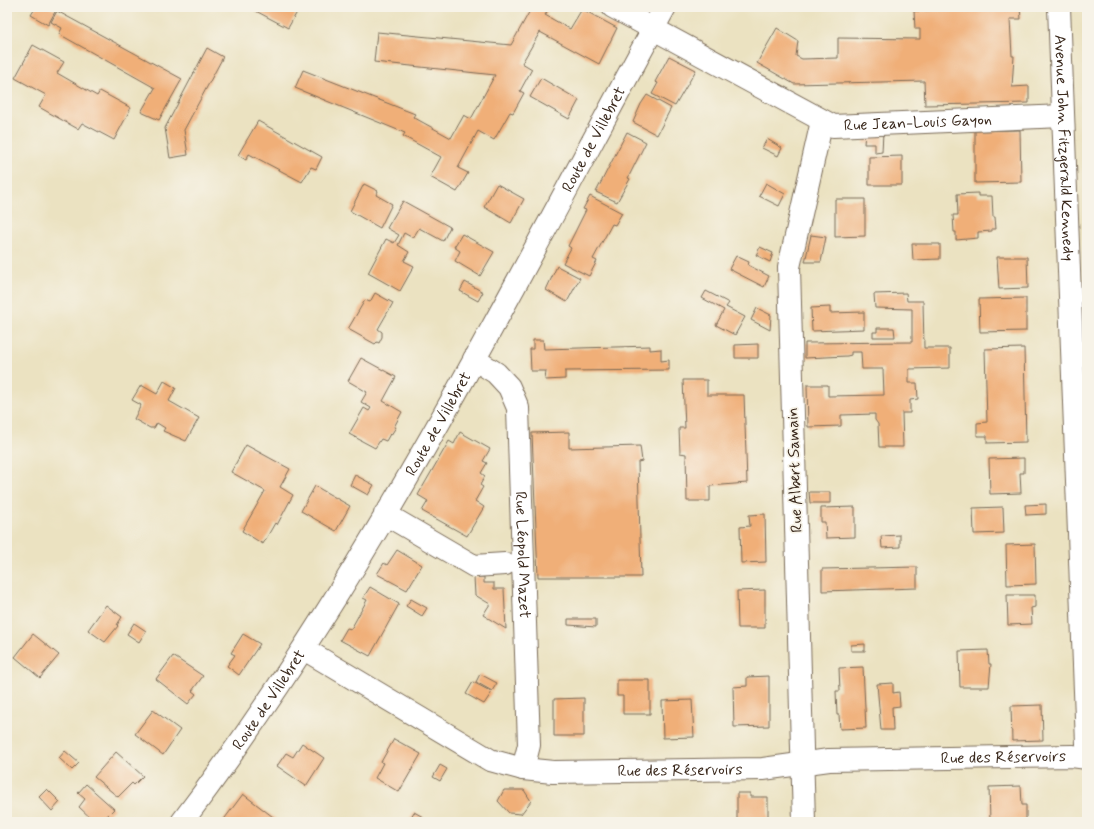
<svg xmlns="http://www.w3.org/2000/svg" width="1094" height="829" font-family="Mynerve,sans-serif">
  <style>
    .building { fill: #f0af78 }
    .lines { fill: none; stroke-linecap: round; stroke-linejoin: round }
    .street-casing { stroke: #796a57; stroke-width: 24 }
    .secondary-casing { stroke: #796a57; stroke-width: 24 }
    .primary-casing { stroke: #796a57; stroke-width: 24 }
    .street { stroke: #fff; stroke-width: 22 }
    .secondary { stroke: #fff; stroke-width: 22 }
    .primary { stroke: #fff; stroke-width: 22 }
    .labels { text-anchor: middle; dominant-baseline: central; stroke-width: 3.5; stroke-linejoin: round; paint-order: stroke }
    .street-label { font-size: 16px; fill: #3b2a1e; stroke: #f7f3e8 }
  </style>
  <rect width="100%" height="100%" fill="#f7f3e8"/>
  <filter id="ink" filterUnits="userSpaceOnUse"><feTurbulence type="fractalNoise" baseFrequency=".025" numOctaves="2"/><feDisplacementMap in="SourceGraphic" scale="8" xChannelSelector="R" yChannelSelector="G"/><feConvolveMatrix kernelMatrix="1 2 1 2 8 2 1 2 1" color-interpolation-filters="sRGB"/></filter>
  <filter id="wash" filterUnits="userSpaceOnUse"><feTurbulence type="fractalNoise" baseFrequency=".012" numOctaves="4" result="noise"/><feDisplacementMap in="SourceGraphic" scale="16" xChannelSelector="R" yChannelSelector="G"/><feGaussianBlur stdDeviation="0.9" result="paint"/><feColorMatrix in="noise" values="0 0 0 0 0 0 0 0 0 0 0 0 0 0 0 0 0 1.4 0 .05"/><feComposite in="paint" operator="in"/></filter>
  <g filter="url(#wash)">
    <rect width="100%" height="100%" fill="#ebe2c1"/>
    <g id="blocks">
      <g class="building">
        <path d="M36,7H49L56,10L48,25L31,15Z"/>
        <path d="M253,7H300L288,28L252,9Z"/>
        <path d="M532,7H550L545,15L570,29L582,9L617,28L599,64L540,32L522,63L532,69L520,91L524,93L513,113L510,112L494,140L478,131L458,168L468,173L457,192L430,177L441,157L403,136L405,133L295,88L303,70L415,114L413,117L451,138L464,115L471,119L495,75L374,62L377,32L511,45Z"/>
        <path d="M986,7H1020L1021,19H1010L1012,56H1014L1012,87L1029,86V103L925,105L924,81L794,84L757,63L777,28L798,41L796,56L802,59L838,58V38L920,39V29H915L914,11L986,9Z"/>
        <path d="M57,11L182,79L159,120L141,112L155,88L59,34L62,28L51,22Z"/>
        <path d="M33,45L64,62L57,73L97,96L100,91L131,108L114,140L82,123L78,129L39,107L46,95L15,78Z"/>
        <path d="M207,48L223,57L184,130L188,155L170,158L165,128Z"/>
        <path d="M669,56L696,70L675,106L652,94L658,83L655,82Z"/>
        <path d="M541,78L579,100L569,119L530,97Z"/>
        <path d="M647,95L671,108L657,135L633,122L641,104Z"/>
        <path d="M258,121L322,157L316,169L311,167L302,182L249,154L246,160L238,155Z"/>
        <path d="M1020,130L1021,182L975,183V131Z"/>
        <path d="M627,132L646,142L628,178L630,179L617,202L596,192Z"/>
        <path d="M883,132L882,152L875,153V144H864L865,133Z"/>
        <path d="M767,139L782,148L778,156L762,148Z"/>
        <path d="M902,156V185H869V157Z"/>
        <path d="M766,183L785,194L779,206L759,196Z"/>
        <path d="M364,184L378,191L376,195L392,204L380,228L350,211Z"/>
        <path d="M497,184L524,199L511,223L484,207Z"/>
        <path d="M978,193V196H992L993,217H995L996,229H992V231L978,232V238L956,240V232H954L953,215H958L957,194Z"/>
        <path d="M590,196L622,213L615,225L612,224L593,259L597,261L589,276L563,263L571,248L568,246L586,210L583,209Z"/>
        <path d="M835,199H865V236L835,237Z"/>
        <path d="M403,201L450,227L443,241L419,228L413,238L404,233L398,245L409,252L404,261L414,266L400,291L368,273L386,239L394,243L399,235L387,228Z"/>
        <path d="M462,234L494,252L480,276L455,261L460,251L454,247Z"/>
        <path d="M811,235L826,237L821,262H805Z"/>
        <path d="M912,244H940V259L913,260Z"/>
        <path d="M760,247L773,253L770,262L756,255Z"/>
        <path d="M736,256L749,262L748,265L769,276L764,287L729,269Z"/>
        <path d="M997,257H1027L1028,288L999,289Z"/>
        <path d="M557,266L580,278L567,302L546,290Z"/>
        <path d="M465,282L483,292L478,301L460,291Z"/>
        <path d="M706,291L729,303L726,307L745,317L735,335L716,325L724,310L702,298Z"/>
        <path d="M375,293L393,303L378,329L382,332V337L379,343L377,342L375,344L348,329L365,300L370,302Z"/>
        <path d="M906,293L907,301H923L924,348H950V368L909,369V383H917L918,399L910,400V413H902L903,447H879L878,424L875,420V414L841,415V426L808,427L807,385H828V396L884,395L883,369H862L861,352H851V355L847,356L805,358V343L912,342V309L875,308L874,294Z"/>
        <path d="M1026,298V331L980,332L979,299Z"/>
        <path d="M830,307V313L864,312V329L812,331L811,308Z"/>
        <path d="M757,308L771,315L770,330L751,320Z"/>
        <path d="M877,328H894L895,337H873V332H877Z"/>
        <path d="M533,340H543L544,349L650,346V350L661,349V361L669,360V370L565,371V379L545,380L546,371H531L530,349H533Z"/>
        <path d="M758,344V358H735V345Z"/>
        <path d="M1024,348L1026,442L987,443V436H977V423L987,422L985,349Z"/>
        <path d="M361,358L396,377L383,401L402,412L394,427H396L391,435L390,434L386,441L381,439L375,448L349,434L364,408L369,411L371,408L361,402L367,392L348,381Z"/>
        <path d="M683,380H707V395H744L747,483L710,486V501H687L686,454L680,453L679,428H685Z"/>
        <path d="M164,381L176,388L169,401L199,418L186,441L163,431L165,428L157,423L154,428H150L134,419L141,405L132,400L141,385L157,394Z"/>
        <path d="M460,432L490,449L483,461L487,463L481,473L485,476L480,485L483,487L475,501L484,507L467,536L422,511L428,501L418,495L449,441L454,444Z"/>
        <path d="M569,432V448L640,446L642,461L638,462L641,577H538L532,433Z"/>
        <path d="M246,445L290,469L280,487L293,495L277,525L275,523L263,544L242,531L265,491L231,472Z"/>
        <path d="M1024,458V473H1020L1021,493L990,494L989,459Z"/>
        <path d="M355,475L374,485L368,495L350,485Z"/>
        <path d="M315,486L350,506L336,531L301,511Z"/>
        <path d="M809,492H830V503H810Z"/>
        <path d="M1046,504V514L1026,515L1025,505Z"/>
        <path d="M855,507V537L826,538L825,522H821V508Z"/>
        <path d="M1003,507L1004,533L974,534L973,508Z"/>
        <path d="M765,514L766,562L741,563L740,527L750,526L749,515Z"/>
        <path d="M900,535V547L882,548L881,536Z"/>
        <path d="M1035,544L1036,584L1007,585L1006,545Z"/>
        <path d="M397,550L422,565L407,590L377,574L384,563L387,565Z"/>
        <path d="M917,567V588L822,591V569Z"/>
        <path d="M474,577H484V583H494V589H504L506,629L483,615L490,604L475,595Z"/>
        <path d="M370,587L399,604L370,656L340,640L347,628L351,629L367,600L363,598Z"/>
        <path d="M765,590V628H738L737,591Z"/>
        <path d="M1007,595H1035V607L1031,608L1032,624L1008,625Z"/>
        <path d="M411,599L427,608L422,616L406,606Z"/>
        <path d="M106,605L122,617L117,625L118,626L105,642L88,630Z"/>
        <path d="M568,619H596V627L568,625Z"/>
        <path d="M134,623L146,631L139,642L127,634Z"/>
        <path d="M33,634L59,655L40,678L15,657Z"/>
        <path d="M243,634L260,644L239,675L227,666L235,655L231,653Z"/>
        <path d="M865,644V651H851V645Z"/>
        <path d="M988,650L989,664H991L989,687H960L959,651Z"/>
        <path d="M173,656L203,676L192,691L196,694L188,704L156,679Z"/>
        <path d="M863,667L866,728L840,729L839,715H837L836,691H840L839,668Z"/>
        <path d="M480,674L497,683L492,691L476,682Z"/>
        <path d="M769,676V726L734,727L733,687L747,686V677Z"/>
        <path d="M617,680H650V714H623V696H617Z"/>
        <path d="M473,682L492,692L484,704L466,694Z"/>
        <path d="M893,683V693L899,692L900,706L892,707L893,730H881L877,684Z"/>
        <path d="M584,698V736H554V699Z"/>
        <path d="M692,700L694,737L663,738L662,701Z"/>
        <path d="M1042,705L1043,740L1012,741L1011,706Z"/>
        <path d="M153,710L180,730L163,755L135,734Z"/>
        <path d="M394,739L421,754L399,792L375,778L383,763L381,762Z"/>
        <path d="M302,743L324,758L306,786L277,766L286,753L293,757Z"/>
        <path d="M65,751L79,763L72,770L59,758Z"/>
        <path d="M116,752L143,776L134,785L132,783L118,797L94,777Z"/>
        <path d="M440,765L447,769L440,781L433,777Z"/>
        <path d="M86,784L114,809L101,822H95L79,807L85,799L78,793Z"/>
        <path d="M1021,786L1022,805H1026V820L990,821L989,787Z"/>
        <path d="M47,789L60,802L52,811L39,797Z"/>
        <path d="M504,790H524L531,801L521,814L509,813L498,801Z"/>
        <path d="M737,793H750V797H768V822H737Z"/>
        <path d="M243,794L277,820L276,822H262L258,820L257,822H222Z"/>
        <path d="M414,812L423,817L420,822H408Z"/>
      </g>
    </g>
  </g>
  <g filter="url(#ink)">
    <use href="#blocks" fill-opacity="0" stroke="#796a57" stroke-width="1"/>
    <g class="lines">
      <defs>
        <g id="street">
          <path id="s1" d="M613,7L833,126L1063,116"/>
          <path id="s2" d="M474,359L496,373L509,387L518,408L529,745L523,769"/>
          <path d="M385,514L474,566L505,564"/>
          <path id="s3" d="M304,649L490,760L523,769L553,772L763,769L829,760L1072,756L1087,758"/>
          <path d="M804,822L789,267L822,121"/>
        </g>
        <g id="secondary">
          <path id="s4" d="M182,822C373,570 514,284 665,7"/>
        </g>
        <g id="primary">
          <path id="s5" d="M1059,7L1087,744"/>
        </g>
      </defs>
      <use href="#street" class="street-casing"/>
      <use href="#secondary" class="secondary-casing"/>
      <use href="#primary" class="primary-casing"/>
      <use href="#street" class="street"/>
      <use href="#secondary" class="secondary"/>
      <use href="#primary" class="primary"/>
    </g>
  </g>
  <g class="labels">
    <g class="street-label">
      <text stroke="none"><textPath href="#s1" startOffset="335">Rue Jean-Louis Gayon</textPath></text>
      <text stroke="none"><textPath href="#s4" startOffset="798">Route de Villebret</textPath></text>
      <text stroke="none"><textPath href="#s5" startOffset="141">Avenue John Fitzgerald Kennedy</textPath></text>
      <text stroke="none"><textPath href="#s4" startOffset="474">Route de Villebret</textPath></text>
      <text transform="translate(795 470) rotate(-92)">Rue Albert Samain</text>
      <text stroke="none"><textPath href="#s2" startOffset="215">Rue Léopold Mazet</textPath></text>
      <text stroke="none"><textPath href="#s4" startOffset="150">Route de Villebret</textPath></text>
      <text stroke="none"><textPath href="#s3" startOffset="732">Rue des Réservoirs</textPath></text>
      <text stroke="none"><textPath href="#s3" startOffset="408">Rue des Réservoirs</textPath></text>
    </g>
  </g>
  <rect width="1094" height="829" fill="none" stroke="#f7f3e8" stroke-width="24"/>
</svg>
